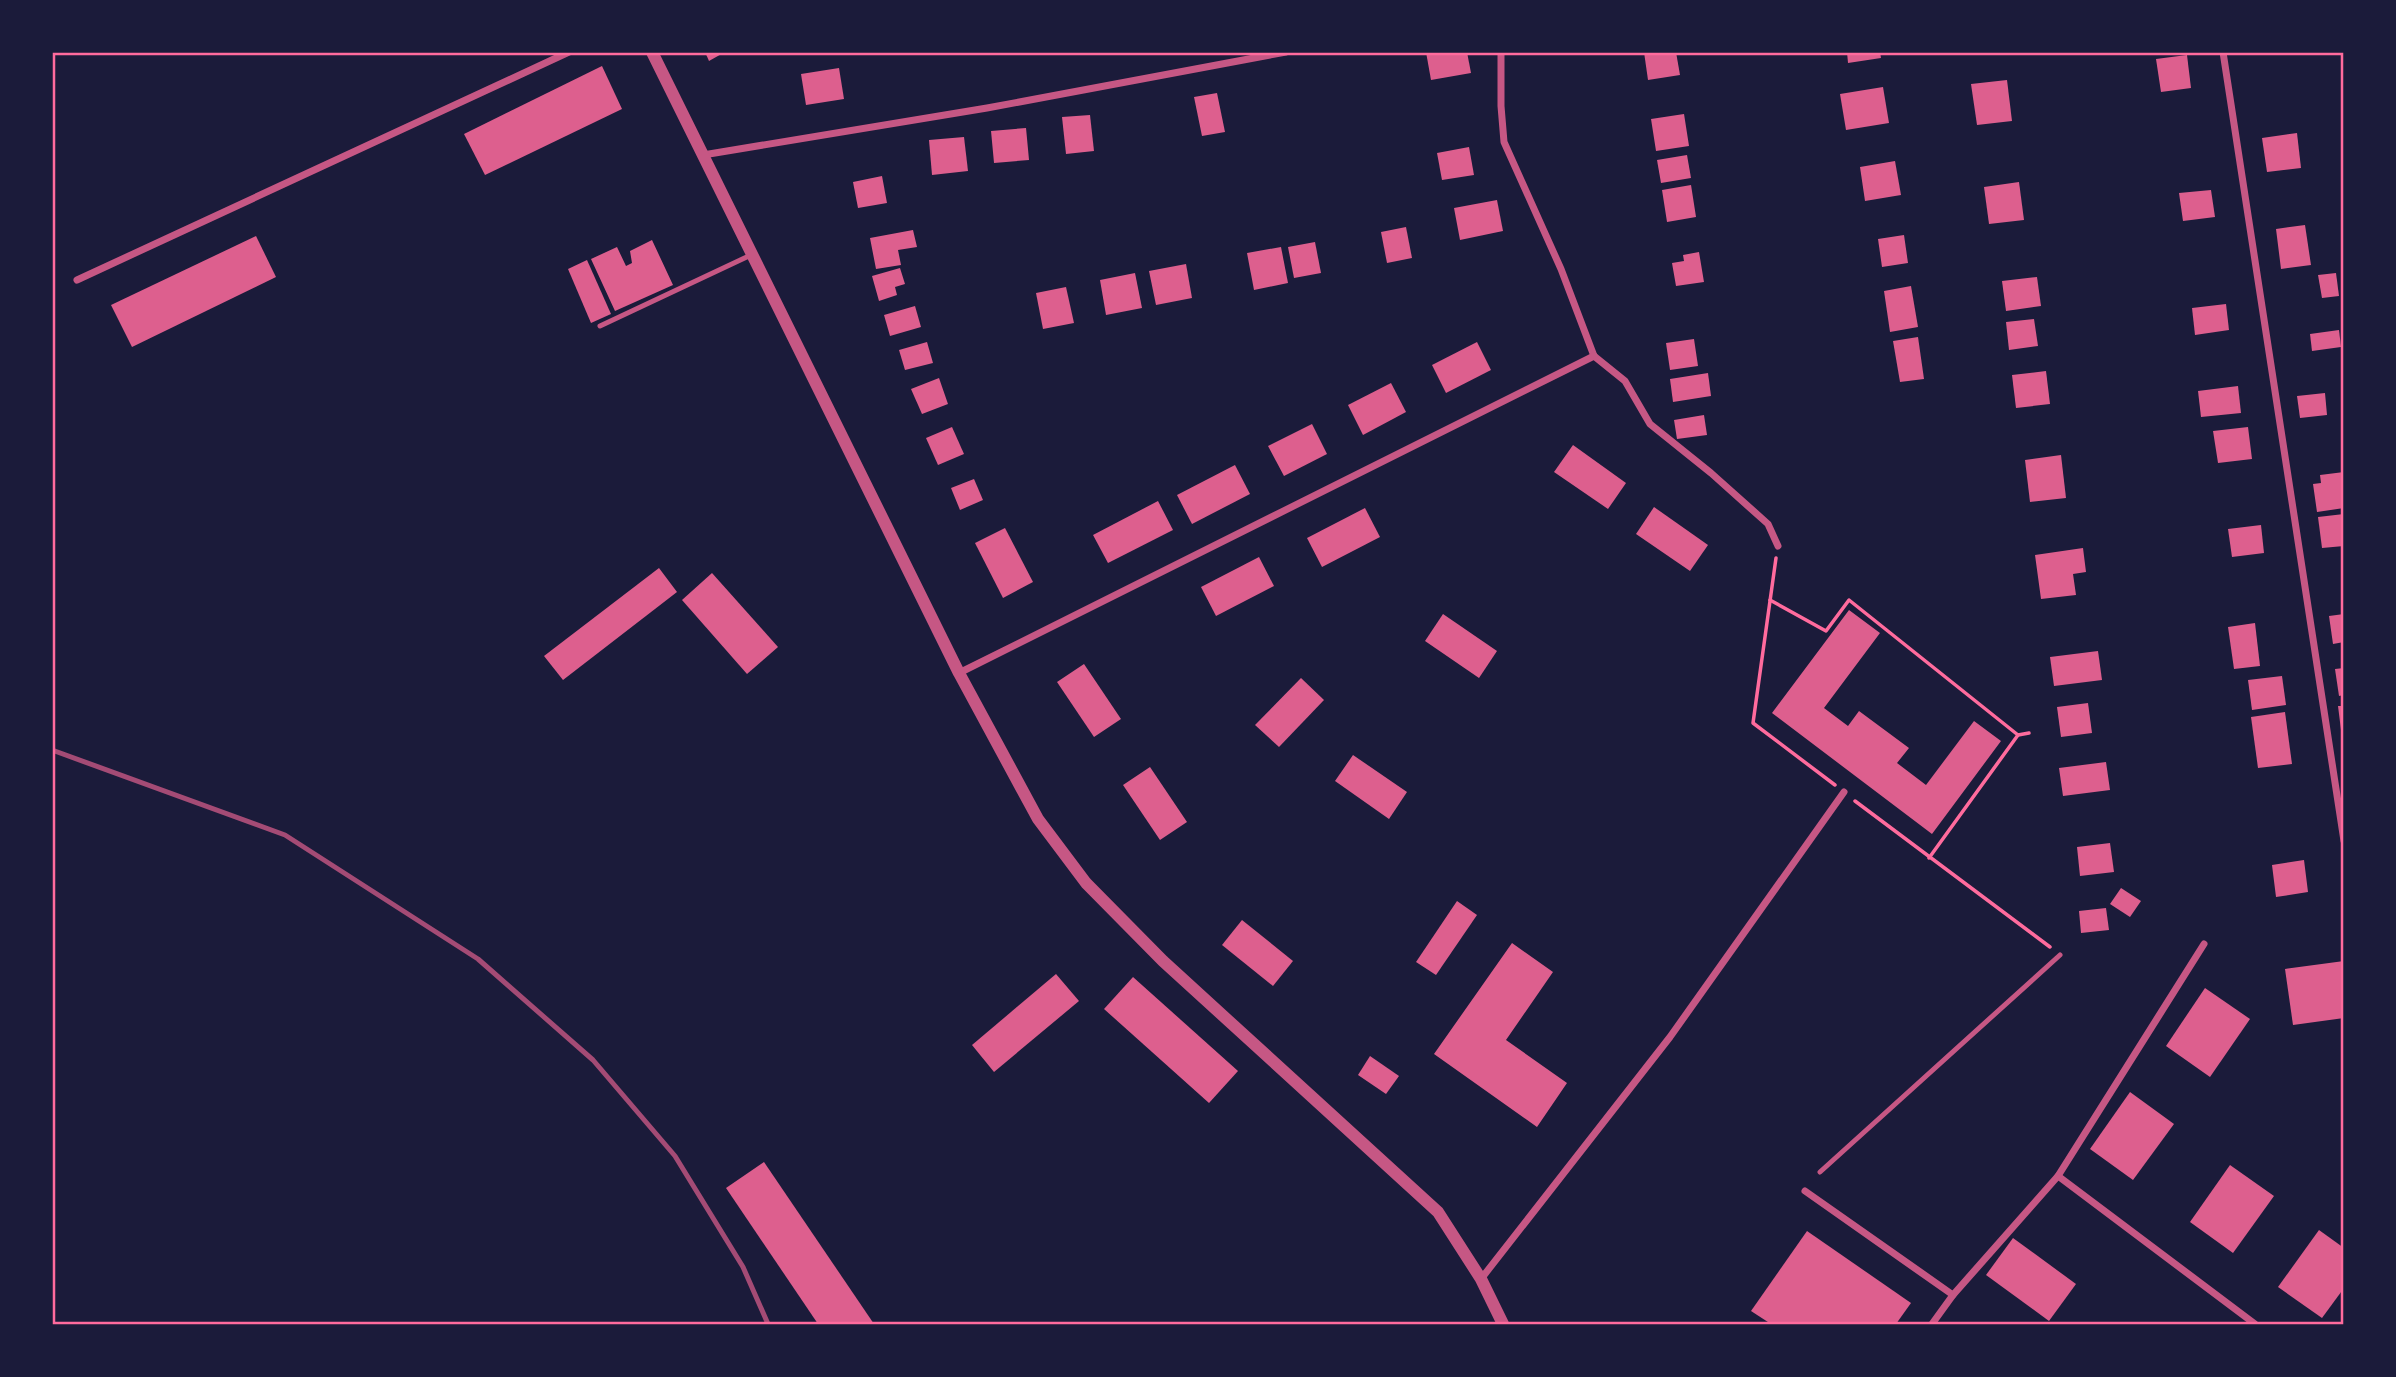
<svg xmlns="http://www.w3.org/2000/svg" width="2396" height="1377" font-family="'Nunito Sans',sans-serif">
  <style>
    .building { fill: #dd5f8e }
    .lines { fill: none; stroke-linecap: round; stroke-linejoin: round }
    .path { stroke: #ff6b9d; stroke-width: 3.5 }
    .service { stroke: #c65784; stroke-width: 5 }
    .minor { stroke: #c65784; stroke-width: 7 }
    .tertiary { stroke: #c65784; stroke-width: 12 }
    .rail { stroke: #a44b75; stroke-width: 5 }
    .neatline { fill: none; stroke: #ff6b9d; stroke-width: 2.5 }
  </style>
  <rect width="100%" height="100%" fill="#1b1b3a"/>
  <g class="building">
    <path d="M705,52H725L709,61Z"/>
    <path d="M1426,52H1467L1471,73L1431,80Z"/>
    <path d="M1644,52H1676L1680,75L1648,80Z"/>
    <path d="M1847,52H1880L1881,58L1848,63Z"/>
    <path d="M2187,55L2191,88L2161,92L2156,59Z"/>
    <path d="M602,66L622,109L485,175L464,134Z"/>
    <path d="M839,68L844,99L806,105L801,74Z"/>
    <path d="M2007,80L2012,121L1977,125L1971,84Z"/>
    <path d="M1883,87L1889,123L1846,130L1840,94Z"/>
    <path d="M1217,93L1225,132L1202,136L1194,97Z"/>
    <path d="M1684,114L1689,146L1656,151L1651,119Z"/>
    <path d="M1090,115L1094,151L1066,154L1062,117Z"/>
    <path d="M1026,128L1029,160L994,163L991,131Z"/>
    <path d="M2297,133L2301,168L2267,172L2262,138Z"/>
    <path d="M964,137L968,171L932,175L929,140Z"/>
    <path d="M1469,147L1474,175L1442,180L1437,153Z"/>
    <path d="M1687,155L1691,178L1661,183L1657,160Z"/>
    <path d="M1895,161L1901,195L1865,201L1860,167Z"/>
    <path d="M882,176L887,203L858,208L853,182Z"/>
    <path d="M2019,182L2024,220L1989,224L1984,187Z"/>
    <path d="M1691,185L1696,217L1667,222L1662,190Z"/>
    <path d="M2211,190L2215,217L2183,221L2179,193Z"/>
    <path d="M1497,200L1503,231L1460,240L1454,208Z"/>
    <path d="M2305,225L2311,265L2281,269L2276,229Z"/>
    <path d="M1406,227L1412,258L1387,263L1381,232Z"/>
    <path d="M913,230L917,247L898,250L901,265L876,269L870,238Z"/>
    <path d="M1904,235L1908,263L1882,267L1878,239Z"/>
    <path d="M256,236L276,277L132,347L111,305Z"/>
    <path d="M652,240L673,285L615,311L591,259L617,247L626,266L632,263L630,251Z"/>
    <path d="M1315,242L1321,273L1294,278L1288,247Z"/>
    <path d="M1281,247L1288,283L1254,290L1247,253Z"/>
    <path d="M1699,252L1704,282L1676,286L1672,263L1684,261L1683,255Z"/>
    <path d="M587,260L611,314L591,323L568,269Z"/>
    <path d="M1186,264L1192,298L1156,305L1149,271Z"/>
    <path d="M900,268L905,284L895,287L897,295L879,301L872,276Z"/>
    <path d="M1135,273L1142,308L1106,315L1100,280Z"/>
    <path d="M2336,273L2339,296L2322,298L2318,275Z"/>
    <path d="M2037,277L2041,306L2006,311L2002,281Z"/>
    <path d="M1911,286L1918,327L1890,332L1884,291Z"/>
    <path d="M1066,287L1074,323L1043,329L1036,293Z"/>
    <path d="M2226,304L2229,330L2195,335L2192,308Z"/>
    <path d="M915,306L921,327L890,336L884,315Z"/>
    <path d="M2034,319L2038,346L2009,350L2006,322Z"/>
    <path d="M2339,330L2341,347L2312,351L2310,334Z"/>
    <path d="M1918,337L1924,379L1900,382L1893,341Z"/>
    <path d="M1694,339L1698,366L1670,370L1666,343Z"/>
    <path d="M927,342L933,363L905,370L899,350Z"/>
    <path d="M1477,342L1491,370L1446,393L1432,365Z"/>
    <path d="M2046,371L2050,404L2016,408L2012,375Z"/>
    <path d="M1708,373L1711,396L1673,402L1670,379Z"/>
    <path d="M939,378L948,404L922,414L911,389Z"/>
    <path d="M1391,383L1406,412L1363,435L1348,405Z"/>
    <path d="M2238,386L2241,413L2201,417L2198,391Z"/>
    <path d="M2325,393L2327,415L2300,418L2297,396Z"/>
    <path d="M1704,415L1707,435L1677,439L1674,420Z"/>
    <path d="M1312,424L1327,454L1284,476L1268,446Z"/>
    <path d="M952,427L964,454L938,465L926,438Z"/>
    <path d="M2248,427L2252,459L2218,463L2213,431Z"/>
    <path d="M1573,445L1626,483L1608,509L1554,472Z"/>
    <path d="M2061,455L2066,498L2030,502L2025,460Z"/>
    <path d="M1235,465L1250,494L1192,524L1177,495Z"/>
    <path d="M2344,472V508L2317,512L2313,484L2321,483L2320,475Z"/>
    <path d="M974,479L983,500L960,510L951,488Z"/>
    <path d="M1158,501L1173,530L1108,563L1093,535Z"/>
    <path d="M1654,507L1708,545L1690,571L1636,534Z"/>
    <path d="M1365,508L1380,537L1322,567L1307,538Z"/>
    <path d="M2344,514V546L2322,548L2318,517Z"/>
    <path d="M2261,525L2264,553L2232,557L2228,529Z"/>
    <path d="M1005,528L1033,582L1003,598L975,543Z"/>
    <path d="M2083,548L2086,572L2073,574L2076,595L2041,599L2035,555Z"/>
    <path d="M1259,557L1274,586L1216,616L1201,587Z"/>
    <path d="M659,568L677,592L563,680L544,656Z"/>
    <path d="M712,573L778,647L747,674L682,600Z"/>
    <path d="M1849,610L1880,633L1824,708L1848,726L1859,711L1909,748L1897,763L1926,785L1974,721L2001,741L1932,834L1772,713Z"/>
    <path d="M1443,614L1497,651L1479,678L1425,641Z"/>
    <path d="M2344,614V642L2333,644L2329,616Z"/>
    <path d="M2255,623L2260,666L2234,669L2228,627Z"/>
    <path d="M2098,651L2102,680L2054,686L2050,657Z"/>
    <path d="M1084,664L1121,719L1094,737L1057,682Z"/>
    <path d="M2344,668V695L2339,696L2335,669Z"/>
    <path d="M2282,676L2286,705L2252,710L2248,680Z"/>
    <path d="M1301,678L1324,700L1279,747L1255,725Z"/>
    <path d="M2088,703L2092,733L2061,737L2057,707Z"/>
    <path d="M2338,706H2344V738H2342Z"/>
    <path d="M2285,712L2292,764L2258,768L2251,717Z"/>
    <path d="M1353,755L1407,792L1389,819L1335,781Z"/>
    <path d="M2106,762L2110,790L2063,796L2059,768Z"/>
    <path d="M1150,767L1187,822L1160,840L1123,785Z"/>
    <path d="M2110,843L2114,872L2080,876L2077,847Z"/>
    <path d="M2304,860L2308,892L2276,897L2272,865Z"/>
    <path d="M2121,888L2141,901L2130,917L2110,904Z"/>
    <path d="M1457,901L1477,915L1436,975L1416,962Z"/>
    <path d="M2106,908L2109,930L2081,933L2079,911Z"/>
    <path d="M1242,920L1293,961L1273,986L1222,945Z"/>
    <path d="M1512,943L1553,972L1506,1040L1567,1083L1537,1127L1434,1054Z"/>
    <path d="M2344,961V1018L2293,1025L2285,969Z"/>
    <path d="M1056,974L1079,1001L994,1072L972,1045Z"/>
    <path d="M1133,977L1238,1071L1209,1103L1104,1009Z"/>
    <path d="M2205,988L2250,1019L2210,1077L2166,1046Z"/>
    <path d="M1370,1056L1399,1076L1386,1094L1358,1075Z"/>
    <path d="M2130,1092L2174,1124L2133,1180L2090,1149Z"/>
    <path d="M764,1162L874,1324H818L726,1188Z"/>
    <path d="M2230,1165L2274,1196L2233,1253L2190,1222Z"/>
    <path d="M2319,1230L2344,1248V1288L2322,1318L2278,1287Z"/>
    <path d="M1807,1231L1911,1303L1896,1324H1771L1751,1311Z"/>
    <path d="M2013,1238L2076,1284L2049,1321L1986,1275Z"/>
  </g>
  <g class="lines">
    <g class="path">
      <path d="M1776,558L1753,723L1835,785"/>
      <path d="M1770,600L1826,631L1849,600L2018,735L2029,733"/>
      <path d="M1855,801L2050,947"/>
      <path d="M1929,858L2018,735"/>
    </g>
    <g class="service">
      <path d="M600,326L751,255"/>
      <path d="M1820,1172L2060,955"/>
    </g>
    <g class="minor">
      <path d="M1501,52V106L1504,142L1561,269L1594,356"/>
      <path d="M2223,52L2344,841"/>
      <path d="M703,155L987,108L1286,52"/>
      <path d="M77,280L569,52"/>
      <path d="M1594,356L1625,381L1650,424L1711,473L1768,524L1778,546"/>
      <path d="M959,673L1594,356"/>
      <path d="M2058,1176L2255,1324"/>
      <path d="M1805,1191L1953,1295"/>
      <path d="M1481,1279L1670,1037L1844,792"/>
      <path d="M1932,1324L1953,1295L2058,1176L2204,944"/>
    </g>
    <path class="tertiary" d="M652,52L959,673L1038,819L1086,883L1163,961L1438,1212L1481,1279L1503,1324"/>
    <path class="rail" d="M52,750L285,835L478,959L593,1060L675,1156L743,1267L768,1324"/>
  </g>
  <rect width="2396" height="1377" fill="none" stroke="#1b1b3a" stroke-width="108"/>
  <rect x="54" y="54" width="2288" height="1269" class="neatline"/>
</svg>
